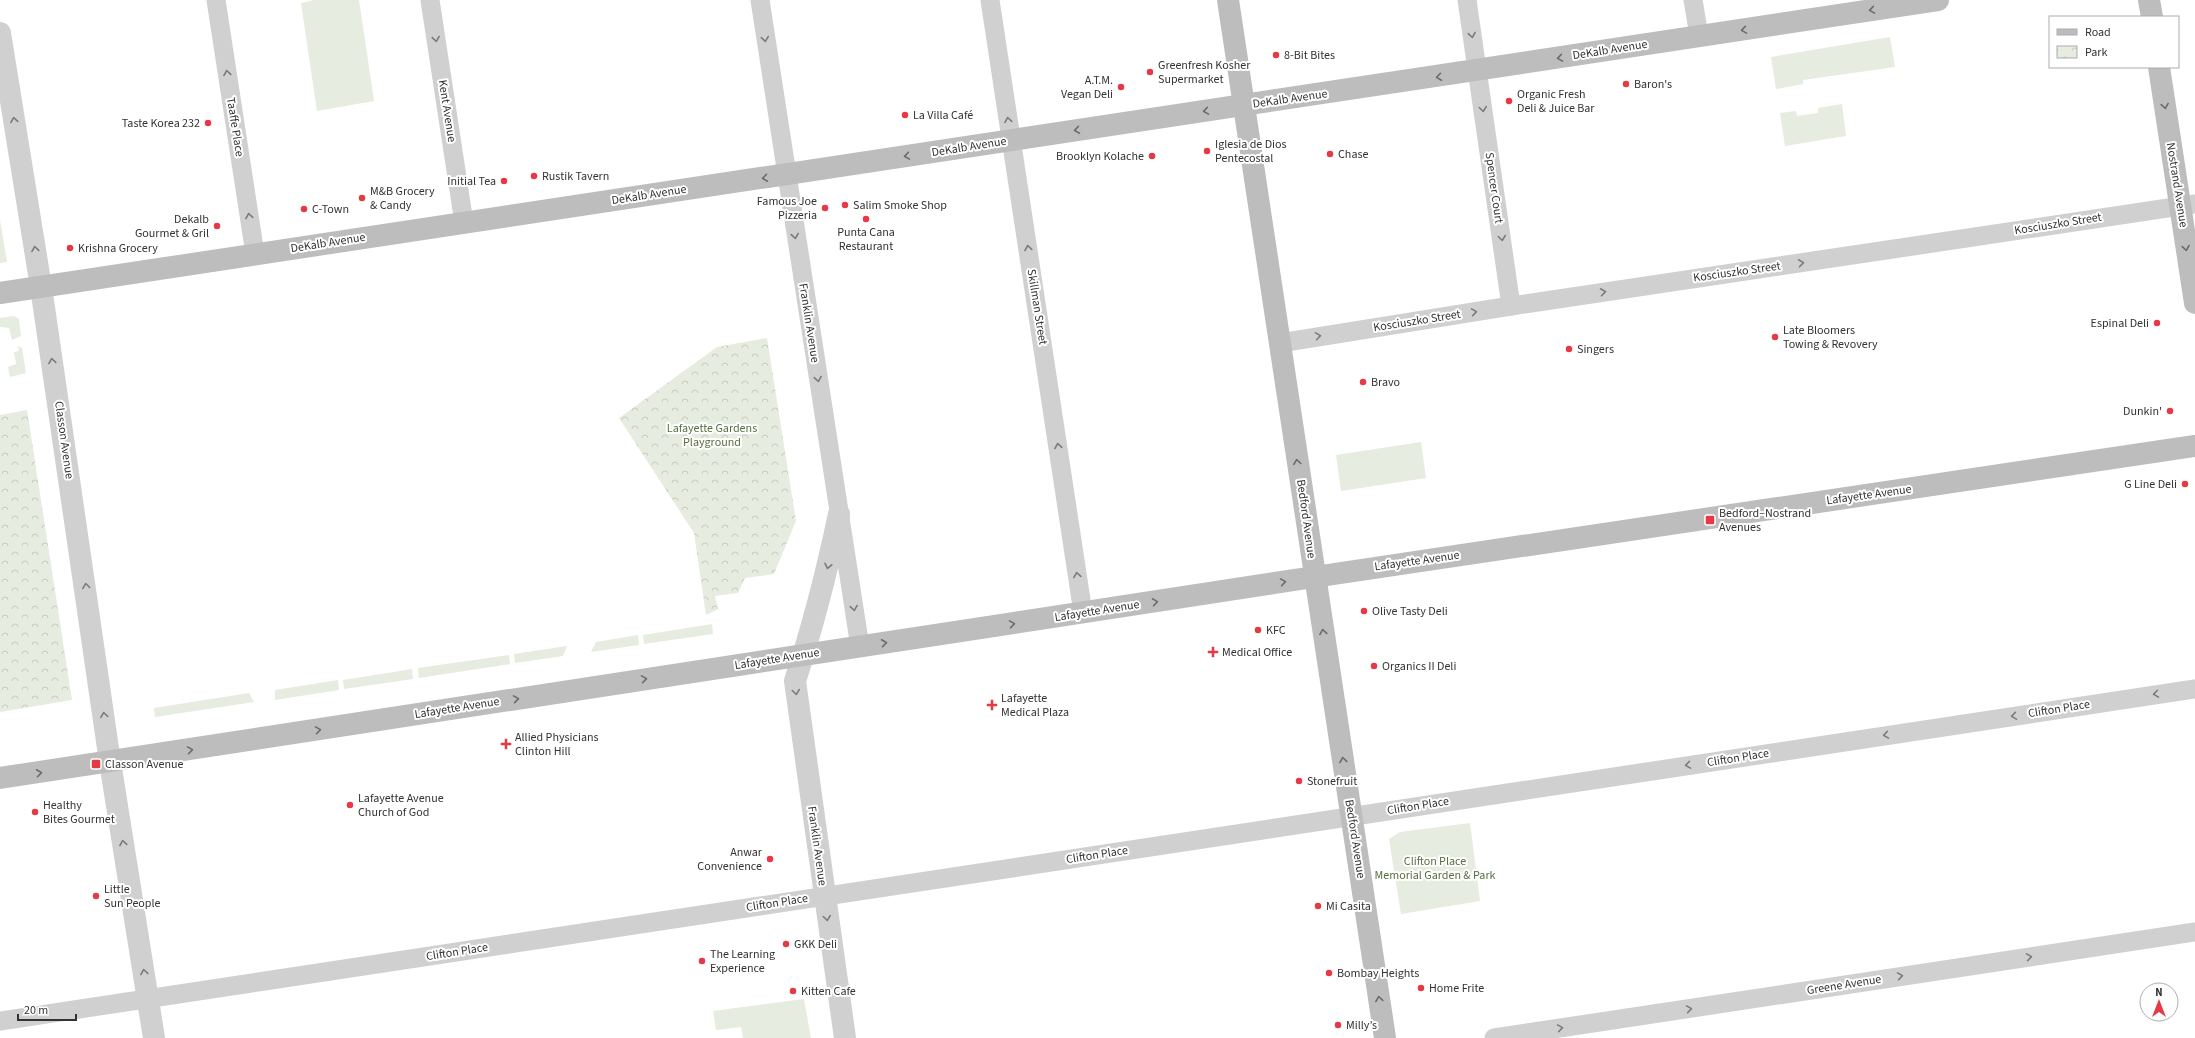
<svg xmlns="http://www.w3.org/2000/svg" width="2195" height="1038" font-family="'Source Sans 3',sans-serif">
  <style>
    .green { fill: #e6ecdf }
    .park { fill: url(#park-crowns) }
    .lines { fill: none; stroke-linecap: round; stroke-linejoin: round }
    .minor { stroke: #d0d0d0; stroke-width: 19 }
    .tertiary { stroke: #d0d0d0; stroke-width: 22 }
    .secondary { stroke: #bdbdbd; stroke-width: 22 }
    .oneway { stroke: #6a6a6a }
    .oneway2 { stroke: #7a7a7a }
    .poi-dot { fill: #e63946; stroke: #fff; stroke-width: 1.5 }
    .labels { text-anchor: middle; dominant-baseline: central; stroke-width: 4; stroke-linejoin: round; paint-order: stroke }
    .street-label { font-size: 12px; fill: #333; stroke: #fff }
    .poi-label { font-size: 12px; fill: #333; stroke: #fff; text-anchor: start }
    .park-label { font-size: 12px; fill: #56703f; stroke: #fff }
  </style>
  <defs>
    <pattern id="park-crowns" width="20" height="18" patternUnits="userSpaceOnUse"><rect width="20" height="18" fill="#e6ecdf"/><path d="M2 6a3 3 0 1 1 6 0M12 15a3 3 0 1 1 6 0" fill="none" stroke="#c6cbc0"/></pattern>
  </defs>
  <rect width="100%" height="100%" fill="#fff"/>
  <g class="green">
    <path d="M314,0H359L374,101L317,111L301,3Z"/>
    <path d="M1890,37L1895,67L1803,80V84L1776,89L1771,57Z"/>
    <path d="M1842,104L1846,136L1785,146L1780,113L1796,111L1797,116L1818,113V108Z"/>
    <path d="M0,220L7,262L0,263Z"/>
    <path d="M14,316L19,319L21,336L12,340L9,328L0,327V318Z"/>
    <path d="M18,346L22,348L26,373L10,377L8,367L16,364L14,352L19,351Z"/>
    <path d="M1421,442L1426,478L1341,491L1336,455Z"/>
    <path d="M712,624L713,634L644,644L643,635Z"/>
    <path d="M638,635L639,645L591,652L596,642Z"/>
    <path d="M567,646L563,656L515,663L514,654Z"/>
    <path d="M509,655L510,664L419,678L418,668Z"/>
    <path d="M412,669L413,679L344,689L343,680Z"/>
    <path d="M338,680L339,690L275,700V690Z"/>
    <path d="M249,693L254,702L155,717L154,708Z"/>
    <path d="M1470,823L1480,901L1401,914L1389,839L1400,832Z"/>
    <path d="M804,999L811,1038H743L741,1027L716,1030L713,1011Z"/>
  </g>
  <g class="park">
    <path d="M767,338L796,521L774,574L745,578L738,593L715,596L718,609L706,615L694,533L619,418L717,347Z"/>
    <path d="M27,410L72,700L0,712V415Z"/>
  </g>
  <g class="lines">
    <g class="minor">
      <path d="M216,0L255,254"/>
      <path d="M430,0L464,223"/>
      <path d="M760,0L860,647"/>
      <path d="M990,0L1083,613"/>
      <path d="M1467,0L1511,306"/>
      <path d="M1693,0L1699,36"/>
      <path d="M1280,343L1511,306L2195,204"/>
      <path d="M0,1021L2195,689"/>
      <path d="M1494,1038L2195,932"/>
    </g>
    <g class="tertiary">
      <path d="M0,33L41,287L110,762L154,1038"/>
      <path d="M839,514C827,571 813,626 795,681L845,1038"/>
    </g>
    <g class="secondary">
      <path d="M1228,0L1385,1038"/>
      <path d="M2149,0L2152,17"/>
      <path d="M2159,67L2195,303"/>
      <path d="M0,293L1938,0"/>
      <path d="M0,778L1314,577L2195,446"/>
    </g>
  </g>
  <defs><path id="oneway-chevron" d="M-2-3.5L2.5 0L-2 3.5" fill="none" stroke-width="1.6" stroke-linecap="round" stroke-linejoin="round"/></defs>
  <g class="oneway">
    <use href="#oneway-chevron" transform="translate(1872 10) rotate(171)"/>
    <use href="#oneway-chevron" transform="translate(1744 30) rotate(171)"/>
    <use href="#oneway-chevron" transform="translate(1560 58) rotate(171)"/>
    <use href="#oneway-chevron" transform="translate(1439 77) rotate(172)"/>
    <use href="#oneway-chevron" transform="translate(2165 106) rotate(81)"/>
    <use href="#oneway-chevron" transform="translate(1206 111) rotate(171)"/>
    <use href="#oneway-chevron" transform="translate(1077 130) rotate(172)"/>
    <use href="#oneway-chevron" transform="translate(907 156) rotate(171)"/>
    <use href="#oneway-chevron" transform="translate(765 178) rotate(172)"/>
    <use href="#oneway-chevron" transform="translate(2186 248) rotate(81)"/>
    <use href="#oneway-chevron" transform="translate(1297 462) rotate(-98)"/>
    <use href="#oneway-chevron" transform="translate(1283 582) rotate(-9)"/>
    <use href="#oneway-chevron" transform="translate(1155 602) rotate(-9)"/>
    <use href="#oneway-chevron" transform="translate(1012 624) rotate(-9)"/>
    <use href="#oneway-chevron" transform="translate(1323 632) rotate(-99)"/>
    <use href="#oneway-chevron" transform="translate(884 643) rotate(-8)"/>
    <use href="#oneway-chevron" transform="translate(644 679) rotate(-9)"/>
    <use href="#oneway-chevron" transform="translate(516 699) rotate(-9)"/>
    <use href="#oneway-chevron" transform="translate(318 730) rotate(-9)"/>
    <use href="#oneway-chevron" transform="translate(190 750) rotate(-9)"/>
    <use href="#oneway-chevron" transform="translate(1343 760) rotate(-99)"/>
    <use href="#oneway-chevron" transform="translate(39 773) rotate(-8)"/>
    <use href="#oneway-chevron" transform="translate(1379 999) rotate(-99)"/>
  </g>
  <g class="oneway2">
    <use href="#oneway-chevron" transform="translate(1472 35) rotate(81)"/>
    <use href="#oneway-chevron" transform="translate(436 39) rotate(81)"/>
    <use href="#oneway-chevron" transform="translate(765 39) rotate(82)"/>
    <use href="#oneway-chevron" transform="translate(227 73) rotate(-99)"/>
    <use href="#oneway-chevron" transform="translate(1483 109) rotate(82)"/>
    <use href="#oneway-chevron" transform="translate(14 120) rotate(-99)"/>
    <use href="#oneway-chevron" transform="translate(1008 120) rotate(-99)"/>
    <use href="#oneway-chevron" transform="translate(249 216) rotate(-99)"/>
    <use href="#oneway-chevron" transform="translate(795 236) rotate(81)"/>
    <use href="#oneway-chevron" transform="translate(1502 238) rotate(82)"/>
    <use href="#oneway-chevron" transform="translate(1028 248) rotate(-99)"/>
    <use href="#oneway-chevron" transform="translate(35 249) rotate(-99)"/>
    <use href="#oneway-chevron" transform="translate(1801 263) rotate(-8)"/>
    <use href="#oneway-chevron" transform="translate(1603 292) rotate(-8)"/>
    <use href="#oneway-chevron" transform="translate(1474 312) rotate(-9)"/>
    <use href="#oneway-chevron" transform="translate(1318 336) rotate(-9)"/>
    <use href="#oneway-chevron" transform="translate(52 361) rotate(-99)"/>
    <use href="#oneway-chevron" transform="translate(818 379) rotate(81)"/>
    <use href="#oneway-chevron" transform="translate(1058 446) rotate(-99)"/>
    <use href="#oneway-chevron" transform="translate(828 566) rotate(102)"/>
    <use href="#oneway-chevron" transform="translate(1077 575) rotate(-99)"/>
    <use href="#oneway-chevron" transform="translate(86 586) rotate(-98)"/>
    <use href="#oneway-chevron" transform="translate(854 608) rotate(81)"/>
    <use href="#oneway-chevron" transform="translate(796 692) rotate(82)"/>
    <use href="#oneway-chevron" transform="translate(2156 694) rotate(171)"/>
    <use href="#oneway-chevron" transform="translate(104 715) rotate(-98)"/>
    <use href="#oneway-chevron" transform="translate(2014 716) rotate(171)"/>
    <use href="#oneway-chevron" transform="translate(1886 735) rotate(171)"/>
    <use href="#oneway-chevron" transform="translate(1688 765) rotate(171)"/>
    <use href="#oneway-chevron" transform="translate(123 843) rotate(-99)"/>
    <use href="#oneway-chevron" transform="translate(827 918) rotate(82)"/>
    <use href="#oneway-chevron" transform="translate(2029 957) rotate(-9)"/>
    <use href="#oneway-chevron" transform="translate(144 972) rotate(-99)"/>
    <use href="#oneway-chevron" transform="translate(1900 976) rotate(-9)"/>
    <use href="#oneway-chevron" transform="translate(1689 1009) rotate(-9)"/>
    <use href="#oneway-chevron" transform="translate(1560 1028) rotate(-9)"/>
  </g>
  <g class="poi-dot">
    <circle cx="1276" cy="55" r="4"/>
    <circle cx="1150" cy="72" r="4"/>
    <circle cx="1626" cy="84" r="4"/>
    <circle cx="1121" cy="87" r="4"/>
    <circle cx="1509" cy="101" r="4"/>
    <circle cx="905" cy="115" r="4"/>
    <circle cx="208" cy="123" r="4"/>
    <circle cx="1207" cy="151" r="4"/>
    <circle cx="1330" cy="154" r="4"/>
    <circle cx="1152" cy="156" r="4"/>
    <circle cx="534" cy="176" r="4"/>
    <circle cx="504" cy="181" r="4"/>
    <circle cx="362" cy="198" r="4"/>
    <circle cx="845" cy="205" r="4"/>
    <circle cx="825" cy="208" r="4"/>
    <circle cx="304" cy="209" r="4"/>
    <circle cx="866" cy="219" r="4"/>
    <circle cx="217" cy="226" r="4"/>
    <circle cx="70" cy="248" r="4"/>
    <circle cx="2157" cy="323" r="4"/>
    <circle cx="1775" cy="337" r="4"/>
    <circle cx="1569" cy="349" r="4"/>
    <circle cx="1363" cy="382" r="4"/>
    <circle cx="2170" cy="411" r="4"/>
    <circle cx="2185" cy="484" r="4"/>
    <rect x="1705" y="515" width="10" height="10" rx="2"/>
    <circle cx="1364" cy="611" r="4"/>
    <circle cx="1258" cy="630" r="4"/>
    <path d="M1211 646h4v4h4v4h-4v4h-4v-4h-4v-4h4z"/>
    <circle cx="1374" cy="666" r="4"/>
    <path d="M990 699h4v4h4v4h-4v4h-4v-4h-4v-4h4z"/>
    <path d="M504 738h4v4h4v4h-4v4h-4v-4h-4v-4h4z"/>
    <rect x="91" y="759" width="10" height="10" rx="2"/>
    <circle cx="1299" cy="781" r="4"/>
    <circle cx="350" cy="805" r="4"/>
    <circle cx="35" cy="812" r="4"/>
    <circle cx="770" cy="859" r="4"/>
    <circle cx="96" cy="896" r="4"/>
    <circle cx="1318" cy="906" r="4"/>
    <circle cx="786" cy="944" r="4"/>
    <circle cx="702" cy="961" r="4"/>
    <circle cx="1329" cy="973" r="4"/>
    <circle cx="1421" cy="988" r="4"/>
    <circle cx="793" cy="991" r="4"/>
    <circle cx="1338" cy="1025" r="4"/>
  </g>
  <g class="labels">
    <g class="street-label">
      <text transform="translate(1610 50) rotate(-9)">DeKalb Avenue</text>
      <text transform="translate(1290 99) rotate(-8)">DeKalb Avenue</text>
      <text transform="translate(447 111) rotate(81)">Kent Avenue</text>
      <text transform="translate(235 127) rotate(81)">Taaffe Place</text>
      <text transform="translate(969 147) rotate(-9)">DeKalb Avenue</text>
      <text transform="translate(2177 185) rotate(81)">Nostrand Avenue</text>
      <text transform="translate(1494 188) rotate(82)">Spencer Court</text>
      <text transform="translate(649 195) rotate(-9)">DeKalb Avenue</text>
      <text transform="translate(2058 224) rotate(-9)">Kosciuszko Street</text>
      <text transform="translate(328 243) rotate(-9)">DeKalb Avenue</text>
      <text transform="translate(1737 272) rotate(-8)">Kosciuszko Street</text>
      <text transform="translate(1037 307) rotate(81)">Skillman Street</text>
      <text transform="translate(1417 321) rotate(-9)">Kosciuszko Street</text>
      <text transform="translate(809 323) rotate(81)">Franklin Avenue</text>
      <text transform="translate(64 440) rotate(82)">Classon Avenue</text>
      <text transform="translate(1869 495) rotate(-8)">Lafayette Avenue</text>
      <text transform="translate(1306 519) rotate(82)">Bedford Avenue</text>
      <text transform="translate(1417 561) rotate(-8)">Lafayette Avenue</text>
      <text transform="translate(1097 611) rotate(-9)">Lafayette Avenue</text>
      <text transform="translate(777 659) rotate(-9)">Lafayette Avenue</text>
      <text transform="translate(457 708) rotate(-9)">Lafayette Avenue</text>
      <text transform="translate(2059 709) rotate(-9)">Clifton Place</text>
      <text transform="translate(1738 758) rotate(-9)">Clifton Place</text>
      <text transform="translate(1418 806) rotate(-9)">Clifton Place</text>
      <text transform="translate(1355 839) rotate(81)">Bedford Avenue</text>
      <text transform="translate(817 846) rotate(82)">Franklin Avenue</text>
      <text transform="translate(1097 855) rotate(-9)">Clifton Place</text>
      <text transform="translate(777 903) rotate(-9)">Clifton Place</text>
      <text transform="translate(457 952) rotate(-9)">Clifton Place</text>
      <text transform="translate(1844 985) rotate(-9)">Greene Avenue</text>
    </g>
    <g class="poi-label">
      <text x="1284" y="55">8-Bit Bites</text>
      <text x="1158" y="65">Greenfresh Kosher<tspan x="1158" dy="14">Supermarket</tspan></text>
      <text x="1113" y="80" text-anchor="end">A.T.M.<tspan x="1113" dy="14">Vegan Deli</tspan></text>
      <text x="1634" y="84">Baron's</text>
      <text x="1517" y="94">Organic Fresh<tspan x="1517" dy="14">Deli &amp; Juice Bar</tspan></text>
      <text x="913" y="115">La Villa Café</text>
      <text x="200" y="123" text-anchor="end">Taste Korea 232</text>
      <text x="1215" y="144">Iglesia de Dios<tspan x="1215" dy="14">Pentecostal</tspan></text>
      <text x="1338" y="154">Chase</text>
      <text x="1144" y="156" text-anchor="end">Brooklyn Kolache</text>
      <text x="542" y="176">Rustik Tavern</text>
      <text x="496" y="181" text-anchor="end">Initial Tea</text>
      <text x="370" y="191">M&amp;B Grocery<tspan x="370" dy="14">&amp; Candy</tspan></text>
      <text x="817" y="201" text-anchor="end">Famous Joe<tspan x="817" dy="14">Pizzeria</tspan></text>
      <text x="853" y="205">Salim Smoke Shop</text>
      <text x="312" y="209">C-Town</text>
      <text x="209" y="219" text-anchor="end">Dekalb<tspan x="209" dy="14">Gourmet &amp; Gril</tspan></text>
      <text x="866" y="232" text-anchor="middle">Punta Cana<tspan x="866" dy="14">Restaurant</tspan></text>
      <text x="78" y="248">Krishna Grocery</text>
      <text x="2149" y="323" text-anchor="end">Espinal Deli</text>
      <text x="1783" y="330">Late Bloomers<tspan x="1783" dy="14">Towing &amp; Revovery</tspan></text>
      <text x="1577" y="349">Singers</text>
      <text x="1371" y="382">Bravo</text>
      <text x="2162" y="411" text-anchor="end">Dunkin'</text>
      <text x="2177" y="484" text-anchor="end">G Line Deli</text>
      <text x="1719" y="513">Bedford–Nostrand<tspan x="1719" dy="14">Avenues</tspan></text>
      <text x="1372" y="611">Olive Tasty Deli</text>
      <text x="1266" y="630">KFC</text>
      <text x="1222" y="652">Medical Office</text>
      <text x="1382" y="666">Organics II Deli</text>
      <text x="1001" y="698">Lafayette<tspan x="1001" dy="14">Medical Plaza</tspan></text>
      <text x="515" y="737">Allied Physicians<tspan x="515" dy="14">Clinton Hill</tspan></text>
      <text x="105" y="764">Classon Avenue</text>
      <text x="1307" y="781">Stonefruit</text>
      <text x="358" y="798">Lafayette Avenue<tspan x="358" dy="14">Church of God</tspan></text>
      <text x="43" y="805">Healthy<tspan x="43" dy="14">Bites Gourmet</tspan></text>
      <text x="762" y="852" text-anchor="end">Anwar<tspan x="762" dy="14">Convenience</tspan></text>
      <text x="104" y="889">Little<tspan x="104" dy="14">Sun People</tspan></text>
      <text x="1326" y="906">Mi Casita</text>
      <text x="794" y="944">GKK Deli</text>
      <text x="710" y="954">The Learning<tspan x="710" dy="14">Experience</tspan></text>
      <text x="1337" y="973">Bombay Heights</text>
      <text x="1429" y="988">Home Frite</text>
      <text x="801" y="991">Kitten Cafe</text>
      <text x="1346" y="1025">Milly’s</text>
    </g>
    <g class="park-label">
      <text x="712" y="428">Lafayette Gardens<tspan x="712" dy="14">Playground</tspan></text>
      <text x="1435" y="861">Clifton Place<tspan x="1435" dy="14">Memorial Garden &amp; Park</tspan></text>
    </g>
  </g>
  <rect x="2049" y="16" width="130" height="52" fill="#ffffff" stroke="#adadad"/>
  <rect x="2057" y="29" width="20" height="6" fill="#bdbdbd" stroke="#adadad"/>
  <text x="2085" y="36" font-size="12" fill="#333333">Road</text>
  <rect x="2057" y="46" width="20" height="12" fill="url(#park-crowns)" stroke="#adadad"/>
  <text x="2085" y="56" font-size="12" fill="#333333">Park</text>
  <g transform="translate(2159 1002)"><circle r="19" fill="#ffffff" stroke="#adadad"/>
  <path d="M0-3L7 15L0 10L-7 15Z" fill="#e63946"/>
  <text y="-6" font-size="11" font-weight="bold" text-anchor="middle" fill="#333333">N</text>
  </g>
  <path d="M18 1014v6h58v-6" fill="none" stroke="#333333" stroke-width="2"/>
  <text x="24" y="1014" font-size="12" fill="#333333" stroke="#ffffff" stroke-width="3" paint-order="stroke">20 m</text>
</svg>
